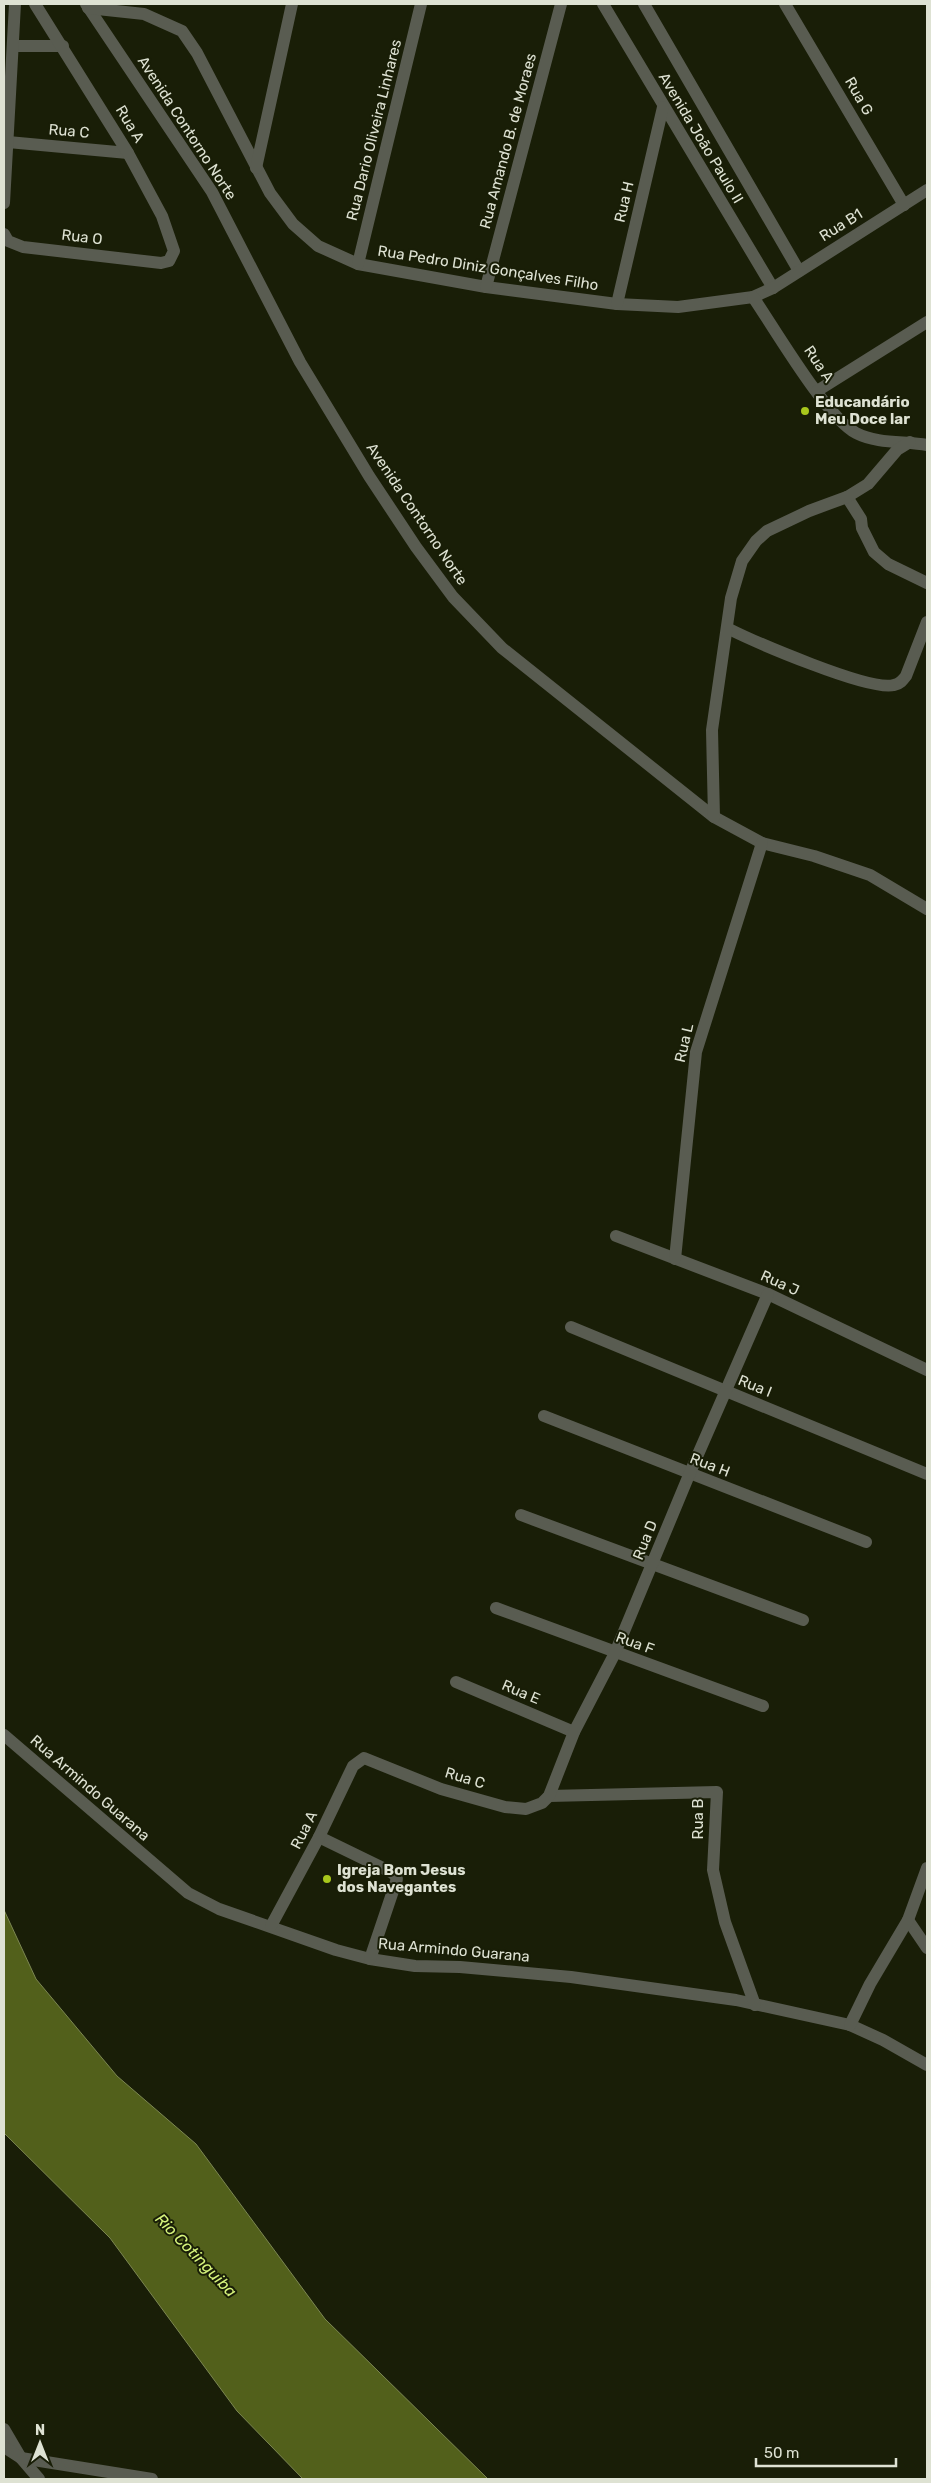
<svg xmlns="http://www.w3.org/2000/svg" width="931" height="2483" font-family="Rubik,sans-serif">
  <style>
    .water { fill: #52601b; stroke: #7c8752 }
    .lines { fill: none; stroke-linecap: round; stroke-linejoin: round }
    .minor { stroke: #595c51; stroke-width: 12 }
    .poi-dot { fill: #a8c71c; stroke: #191e07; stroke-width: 2 }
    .labels { text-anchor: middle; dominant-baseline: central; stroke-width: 4; stroke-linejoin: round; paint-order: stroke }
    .street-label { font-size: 15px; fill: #dee2d3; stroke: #191e07 }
    .poi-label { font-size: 15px; font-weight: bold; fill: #dee2d3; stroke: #191e07; text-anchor: start }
    .water-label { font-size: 16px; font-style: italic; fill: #d6f37c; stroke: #191e07 }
  </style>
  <rect width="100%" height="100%" fill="#191e07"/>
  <path class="water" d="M4,1910L36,1979L117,2076L196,2144L325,2319L488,2479H303L237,2411L110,2238L4,2133Z"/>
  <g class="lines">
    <g class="minor">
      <path d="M86,4L212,192L300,362L369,476L416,547L453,597L502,648L714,817L762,843L814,856L870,875L927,909"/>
      <path d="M603,4L773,288"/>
      <path d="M644,4L799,271"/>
      <path d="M785,4L904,205"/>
      <path d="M88,8L144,14L182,31L197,53L270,193L293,224L318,246L358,264L486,287L617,304L678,307L753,297L773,288L927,190"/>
      <path d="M13,46H63"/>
      <path d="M8,142L128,153"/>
      <path d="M256,168L292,4"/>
      <path d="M4,203L15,4"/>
      <path d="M4,234L8,241L23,247L161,263L169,261L174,251L162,216L128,153L35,4"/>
      <path d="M358,264L421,4"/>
      <path d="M486,287L561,4"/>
      <path d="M753,297C775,329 826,417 856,433C877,444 905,441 927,445"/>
      <path d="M617,304L663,107"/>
      <path d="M817,391L927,322"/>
      <path d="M847,497L861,519L862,528L874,552L888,564L927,583"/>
      <path d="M727,628C753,641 870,692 894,685C900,684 903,680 906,676L927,622"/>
      <path d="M714,817L712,730L731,598L742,561L756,541L767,531L809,511L847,497L868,484L897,450L910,442"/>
      <path d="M616,1236L768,1294L927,1370"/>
      <path d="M675,1259L696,1052L762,843"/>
      <path d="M571,1327L927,1474"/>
      <path d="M544,1416L866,1542"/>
      <path d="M521,1515L803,1620"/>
      <path d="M496,1608L763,1706"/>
      <path d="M456,1682L574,1732"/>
      <path d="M4,1735L188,1893L219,1909L336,1950L370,1959L415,1966L460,1967L571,1977L736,2000L850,2025L883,2040L927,2065"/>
      <path d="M549,1796L717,1792L713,1870L725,1922L755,2005"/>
      <path d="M319,1837L393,1873L397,1879L370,1959"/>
      <path d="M908,1920L927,1948"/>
      <path d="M271,1926L319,1837L353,1766L364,1758L441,1789L505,1807L526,1809L542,1803L549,1796L574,1732L615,1653L689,1475L768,1294"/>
      <path d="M850,2025L870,1984L908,1920L927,1868"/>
      <path d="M4,2429L21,2458L39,2479"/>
      <path d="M4,2447L21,2458L152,2479"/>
    </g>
  </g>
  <g class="poi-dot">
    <circle cx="805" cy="411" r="5"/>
    <circle cx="327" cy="1879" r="5"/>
  </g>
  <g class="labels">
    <g class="street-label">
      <text transform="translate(859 96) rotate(60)">Rua G</text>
      <text transform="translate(130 124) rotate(59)">Rua A</text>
      <text transform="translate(187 128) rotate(57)">Avenida Contorno Norte</text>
      <text transform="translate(374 130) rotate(-76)">Rua Dario Oliveira Linhares</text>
      <text transform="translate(69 131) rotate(5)">Rua C</text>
      <text transform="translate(701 138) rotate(59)">Avenida João Paulo II</text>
      <text transform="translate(508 141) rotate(-75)">Rua Amando B. de Moraes</text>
      <text transform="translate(624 202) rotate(-77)">Rua H</text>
      <text transform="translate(841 225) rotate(-32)">Rua B1</text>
      <text transform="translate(82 237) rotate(7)">Rua O</text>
      <text transform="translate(488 268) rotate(9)">Rua Pedro Diniz Gonçalves Filho</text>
      <text transform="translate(819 364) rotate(56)">Rua A</text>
      <text transform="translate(417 514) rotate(56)">Avenida Contorno Norte</text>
      <text transform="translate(684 1043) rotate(-77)">Rua L</text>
      <text transform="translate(780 1283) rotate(24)">Rua J</text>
      <text transform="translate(755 1386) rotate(22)">Rua I</text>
      <text transform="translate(710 1465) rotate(21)">Rua H</text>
      <text transform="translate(645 1540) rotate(-68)">Rua D</text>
      <text transform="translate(635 1643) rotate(20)">Rua F</text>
      <text transform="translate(521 1692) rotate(23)">Rua E</text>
      <text transform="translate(465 1778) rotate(17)">Rua C</text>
      <text transform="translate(90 1788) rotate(41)">Rua Armindo Guarana</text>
      <text transform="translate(698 1819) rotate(-90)">Rua B</text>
      <text transform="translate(304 1830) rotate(-63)">Rua A</text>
      <text transform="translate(454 1950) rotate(5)">Rua Armindo Guarana</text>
    </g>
    <g class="poi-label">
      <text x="815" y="402">Educandário<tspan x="815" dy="17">Meu Doce lar</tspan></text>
      <text x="337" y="1870">Igreja Bom Jesus<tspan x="337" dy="17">dos Navegantes</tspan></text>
    </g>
    <g class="water-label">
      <text transform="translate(196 2255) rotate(46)">Rio Cotinguiba</text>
    </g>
  </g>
  <rect width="931" height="2483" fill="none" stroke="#dee2d3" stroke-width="10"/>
  <g transform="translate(40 2443)" stroke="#191e07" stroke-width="4" paint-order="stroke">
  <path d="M0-4L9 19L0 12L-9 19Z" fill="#dee2d3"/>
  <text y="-8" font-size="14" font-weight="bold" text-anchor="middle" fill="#dee2d3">N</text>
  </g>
  <path d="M756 2458v8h140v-8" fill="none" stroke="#dee2d3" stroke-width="2.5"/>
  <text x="764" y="2458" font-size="15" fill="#dee2d3" stroke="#191e07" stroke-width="4" paint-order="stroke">50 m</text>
</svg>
